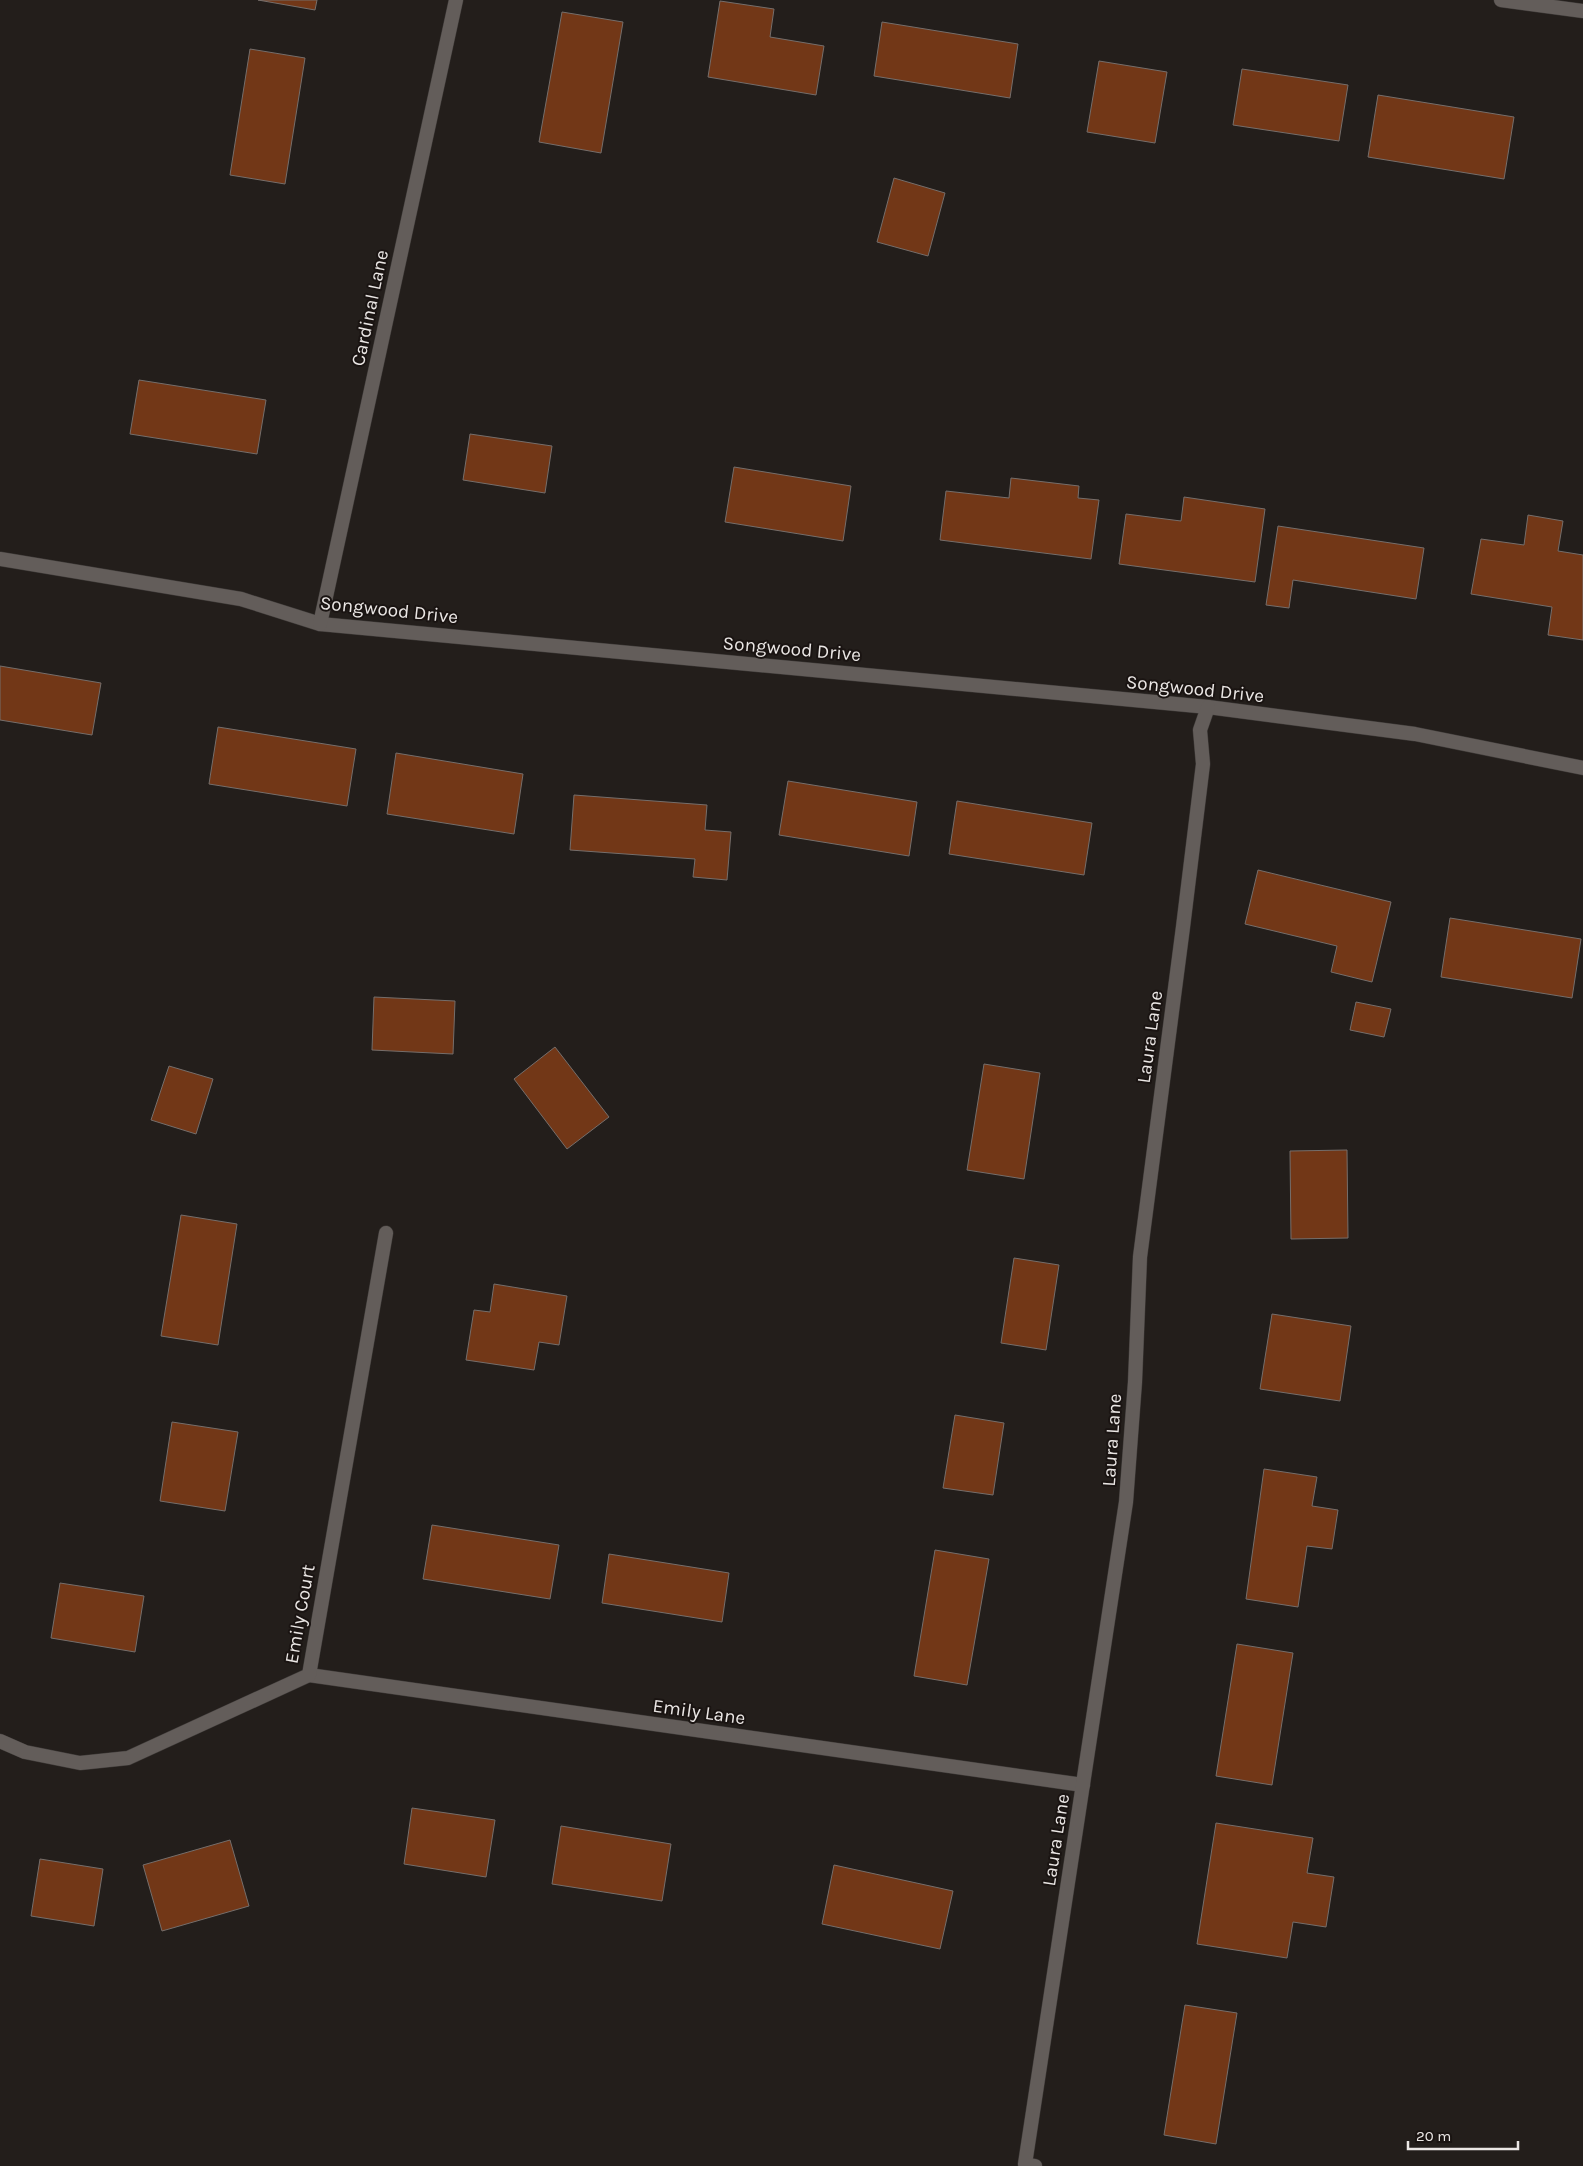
<svg xmlns="http://www.w3.org/2000/svg" width="1583" height="2166" font-family="Karla,sans-serif">
  <style>
    .building { fill: #723717; stroke: #756e6b }
    .lines { fill: none; stroke-linecap: round; stroke-linejoin: round }
    .minor-casing { stroke: #3d3937; stroke-width: 15 }
    .minor { stroke: #635d5a; stroke-width: 14 }
    .labels { text-anchor: middle; dominant-baseline: central; stroke-width: 4; stroke-linejoin: round; paint-order: stroke }
    .street-label { font-size: 19px; fill: #ebe7e5; stroke: #1a1412 }
  </style>
  <rect width="100%" height="100%" fill="#231e1b"/>
  <g class="building">
    <path d="M258,0H317L315,10Z"/>
    <path d="M720,1L774,9L770,37L824,46L816,95L708,77Z"/>
    <path d="M562,12L623,22L601,153L539,142Z"/>
    <path d="M882,22L1018,44L1010,98L874,76Z"/>
    <path d="M250,49L305,58L285,184L230,175Z"/>
    <path d="M1099,61L1167,72L1155,143L1087,132Z"/>
    <path d="M1242,69L1348,85L1339,141L1233,125Z"/>
    <path d="M1378,95L1514,117L1504,179L1368,157Z"/>
    <path d="M894,178L945,193L928,256L877,242Z"/>
    <path d="M139,380L266,400L257,454L130,434Z"/>
    <path d="M470,434L552,446L545,493L463,480Z"/>
    <path d="M734,467L851,486L843,541L725,522Z"/>
    <path d="M1011,478L1079,486L1078,498L1099,500L1091,559L940,540L946,491L1009,498Z"/>
    <path d="M1184,497L1265,509L1255,582L1119,564L1126,514L1181,521Z"/>
    <path d="M1528,515L1563,521L1558,551L1583,555V640L1548,635L1552,607L1471,594L1481,539L1524,545Z"/>
    <path d="M1278,526L1424,548L1416,599L1293,580L1289,608L1266,605Z"/>
    <path d="M0,666L101,683L92,735L0,720Z"/>
    <path d="M218,727L356,749L347,806L209,784Z"/>
    <path d="M396,753L523,774L514,834L387,814Z"/>
    <path d="M788,781L917,802L909,856L779,835Z"/>
    <path d="M574,795L707,805L705,830L731,832L727,880L693,877L695,859L570,850Z"/>
    <path d="M957,801L1092,823L1084,875L949,854Z"/>
    <path d="M1258,870L1391,902L1372,982L1331,972L1337,946L1245,924Z"/>
    <path d="M1450,918L1581,939L1572,998L1441,977Z"/>
    <path d="M374,997L455,1001L453,1054L372,1050Z"/>
    <path d="M1356,1002L1391,1009L1384,1037L1350,1030Z"/>
    <path d="M555,1047L609,1117L567,1149L514,1079Z"/>
    <path d="M984,1064L1040,1073L1024,1179L967,1170Z"/>
    <path d="M169,1066L213,1079L196,1134L151,1120Z"/>
    <path d="M1347,1150L1348,1238L1291,1239L1290,1151Z"/>
    <path d="M181,1215L237,1224L218,1345L161,1336Z"/>
    <path d="M1014,1258L1059,1265L1046,1350L1001,1343Z"/>
    <path d="M494,1284L567,1296L559,1345L539,1342L534,1370L466,1360L474,1310L490,1312Z"/>
    <path d="M1272,1314L1351,1326L1340,1401L1260,1389Z"/>
    <path d="M955,1415L1004,1423L993,1495L943,1488Z"/>
    <path d="M172,1422L238,1432L225,1511L160,1501Z"/>
    <path d="M1264,1469L1317,1477L1312,1506L1338,1510L1332,1549L1307,1546L1298,1607L1246,1599Z"/>
    <path d="M432,1525L559,1545L550,1599L423,1579Z"/>
    <path d="M935,1550L989,1559L967,1685L914,1676Z"/>
    <path d="M609,1554L729,1573L722,1622L602,1603Z"/>
    <path d="M60,1583L144,1596L135,1652L51,1638Z"/>
    <path d="M1237,1644L1293,1653L1272,1785L1216,1776Z"/>
    <path d="M412,1808L495,1820L486,1877L404,1864Z"/>
    <path d="M1216,1823L1313,1838L1307,1873L1334,1877L1326,1927L1293,1922L1287,1958L1197,1944Z"/>
    <path d="M561,1826L671,1844L662,1901L552,1884Z"/>
    <path d="M230,1840L249,1906L162,1931L143,1865Z"/>
    <path d="M40,1859L103,1869L94,1926L31,1916Z"/>
    <path d="M834,1865L953,1891L940,1949L822,1924Z"/>
    <path d="M1185,2005L1237,2013L1216,2144L1164,2135Z"/>
  </g>
  <g class="lines">
    <defs>
      <g id="minor">
        <path d="M1501,0L1583,11"/>
        <path d="M0,559L241,599L320,624L1208,707L1415,734L1583,768"/>
        <path d="M320,624L456,0"/>
        <path d="M309,1675L1083,1785"/>
        <path d="M0,1741L25,1752L80,1763L128,1758L309,1675L386,1233"/>
        <path d="M1035,2166L1025,2164L1126,1502L1135,1382L1140,1257L1183,927L1203,764L1200,730L1208,707"/>
      </g>
    </defs>
    <use href="#minor" class="minor-casing"/>
    <use href="#minor" class="minor"/>
  </g>
  <g class="labels">
    <g class="street-label">
      <text transform="translate(370 308) rotate(-78)">Cardinal Lane</text>
      <text transform="translate(389 610) rotate(6)">Songwood Drive</text>
      <text transform="translate(792 649) rotate(5)">Songwood Drive</text>
      <text transform="translate(1195 689) rotate(6)">Songwood Drive</text>
      <text transform="translate(1150 1037) rotate(-82)">Laura Lane</text>
      <text transform="translate(1112 1440) rotate(-86)">Laura Lane</text>
      <text transform="translate(300 1614) rotate(-80)">Emily Court</text>
      <text transform="translate(699 1712) rotate(8)">Emily Lane</text>
      <text transform="translate(1056 1840) rotate(-81)">Laura Lane</text>
    </g>
  </g>
  <path d="M1408 2141v8h110v-8" fill="none" stroke="#ebe7e5" stroke-width="2.5"/>
  <text x="1416" y="2141" font-size="15" fill="#ebe7e5" stroke="#1a1412" stroke-width="4" paint-order="stroke">20 m</text>
</svg>
